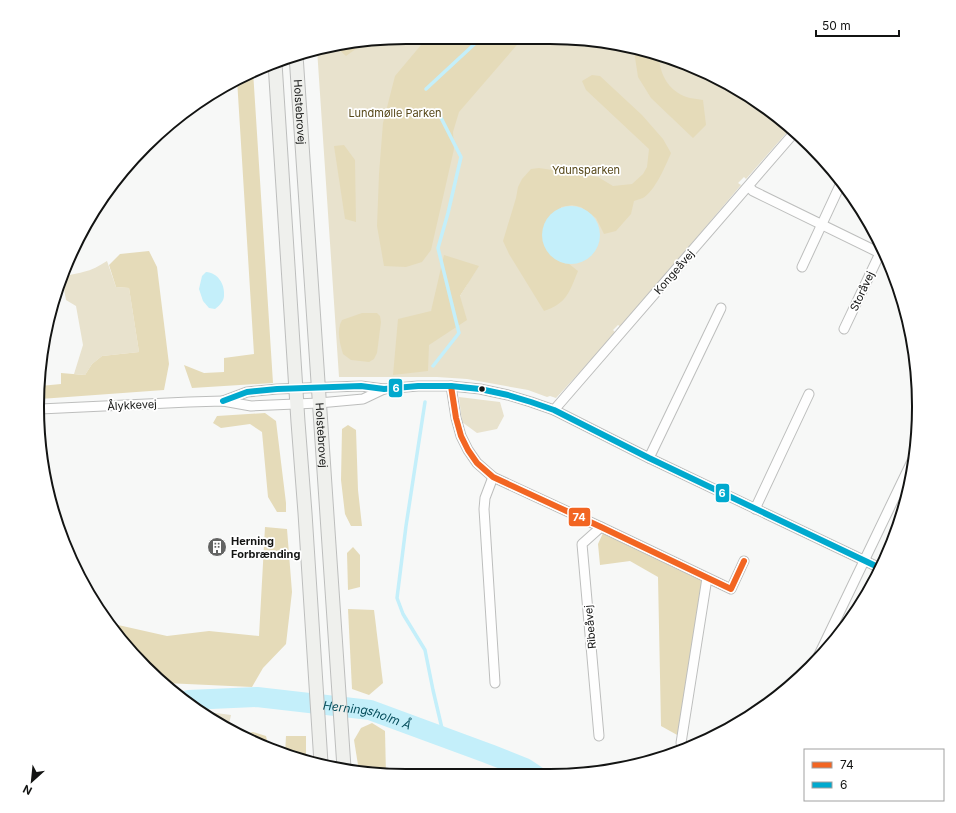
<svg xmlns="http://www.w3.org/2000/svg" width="956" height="813" font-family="Inter,sans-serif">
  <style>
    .green { fill: #e8e2cd; fill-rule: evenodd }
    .forest { fill: #e5dbb9 }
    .water { fill: #c4effa }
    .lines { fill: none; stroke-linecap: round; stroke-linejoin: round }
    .stream { stroke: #c4effa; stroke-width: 3.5 }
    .river { stroke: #c4effa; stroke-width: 20 }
    .minor-casing { stroke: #bdbebd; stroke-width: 11 }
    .secondary-casing { stroke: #bdbebd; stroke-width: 15 }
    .minor { stroke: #fefefe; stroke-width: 9 }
    .secondary { stroke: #eff0ed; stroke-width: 13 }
    .bus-1-casing { stroke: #fff; stroke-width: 9 }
    .bus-2-casing { stroke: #fff; stroke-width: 9 }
    .bus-1 { stroke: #f26522; stroke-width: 6 }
    .bus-2 { stroke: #00a9ce; stroke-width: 6 }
    .bus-dot { fill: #131413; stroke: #fff; stroke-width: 1.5 }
    .labels { text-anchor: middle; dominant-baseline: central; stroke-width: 3.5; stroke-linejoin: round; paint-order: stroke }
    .street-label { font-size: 11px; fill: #131413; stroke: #fff }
    .park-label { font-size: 11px; fill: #574819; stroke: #fff }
    .poi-label { font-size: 11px; font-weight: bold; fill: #131413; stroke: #fff; text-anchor: start }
    .water-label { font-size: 12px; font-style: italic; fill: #064e5c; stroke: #fff }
    .rim { fill: none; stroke: #131413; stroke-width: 2 }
    .line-badge { stroke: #fff; stroke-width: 1.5 }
    .badge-label { font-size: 11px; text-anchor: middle; font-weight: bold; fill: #fff }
  </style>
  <rect width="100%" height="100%" fill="#f7f8f7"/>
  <g class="green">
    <path d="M407,37L598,40L713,75L789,130L746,179L744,177L738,183L741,185L621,327L618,325L613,330L616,333L556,398L550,396L547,397L528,390L467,379L437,377H339L317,49ZM468,283L460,296L427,321L431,311Z"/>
    <path d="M107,261L116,287L129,288L139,352L102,356L92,364L85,375L74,374L83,345L76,306L66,300L63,284L64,278C70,274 76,274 83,272C92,270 99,266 107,261Z"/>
    <path d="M459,397L500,402L504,416L497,429L477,433L462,422Z"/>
    <path d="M201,711L231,715L228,729L222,726Z"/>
  </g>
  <g class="forest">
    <path d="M428,37L522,39L459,112L453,132L454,149L431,250L422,262L406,267L384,266L377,226L379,174L383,123L395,76L421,45Z"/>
    <path d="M364,43L346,56L335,46Z"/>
    <path d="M634,51L659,59C661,78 671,93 690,98C694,99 699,99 703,100L706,125L693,138L651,98L638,77Z"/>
    <path d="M253,71L273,383L192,388L184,365L204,373L224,372V358L254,354L237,79L243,75Z"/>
    <path d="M592,75L600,76L642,115L663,139L671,153C666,165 655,191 643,198C640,199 637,200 634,201L631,214L616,231L604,234L596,218L581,207L572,205L561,207L560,262L569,264L578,271C569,293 567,303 544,311L509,254L503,241L516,198L518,187L522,179L531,169L539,168L598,177L613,186L632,184L643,174L647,167L649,149L586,90L582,81Z"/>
    <path d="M344,145L355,160L356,222L345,219L334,146Z"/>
    <path d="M149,251L157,267L169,364L164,390L40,399V386L61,384V373L85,375L92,364L102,356L139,352L129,288L116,287L109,265L120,254Z"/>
    <path d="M444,255L479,266L460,296L467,320L429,345L428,371L393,375L398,319L431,311Z"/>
    <path d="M362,313H377L380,316L381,322L377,353L374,359L369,362L351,360L343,354C340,344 336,330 342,320Z"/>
    <path d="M265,413L276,421L286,503V512H277L268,497L262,432L250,424L221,428L213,423L217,416Z"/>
    <path d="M348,425L356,430L358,490L362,526H351L345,514L341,480L342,429Z"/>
    <path d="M265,527L287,529L292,592L286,644L263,668L252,687L165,683L145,668L118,635V625L167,636L209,631L259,636Z"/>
    <path d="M603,533L704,580L679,736L661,726L658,577L630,561L600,565L598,544Z"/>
    <path d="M353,547L360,555V587L348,590L347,553Z"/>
    <path d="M348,609L374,610L383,683L369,695L352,689Z"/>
    <path d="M372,723L385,731L386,775L359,771L354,740L361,728Z"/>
    <path d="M253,732L266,736L269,748L242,736L244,734Z"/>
    <path d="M286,736H306V760L285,755Z"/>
  </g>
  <g class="water">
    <circle cx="571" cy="235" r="29"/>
    <path d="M206,272C218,273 225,284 224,296C224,301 219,306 215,309L209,308L203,301L199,289L202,276Z"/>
  </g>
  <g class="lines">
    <g class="stream">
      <path d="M426,89L481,38"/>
      <path d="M433,366L459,333L438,248L448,213L461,157L437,110"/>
      <path d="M425,402L406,526L397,598L403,614L425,650L433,690L444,737"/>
    </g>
    <path class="river" id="s1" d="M188,700L257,697L370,710L492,755L525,768L537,776"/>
    <defs>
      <g id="minor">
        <path d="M749,187L753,191L886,256"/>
        <path d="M802,267L841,183"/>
        <path d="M844,329L882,249"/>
        <path d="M451,386L456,418L461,436L468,450L477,463L493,477L601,527L731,589L744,561"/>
        <path d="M223,401L247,392L277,389L361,386L384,389L418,386H451L480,389L508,395L531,402L554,410L649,458L880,568"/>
        <path d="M40,409L189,402L223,401L251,406L319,403L363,399L384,389"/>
        <path d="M554,410L794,133"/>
        <path d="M649,458L721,308"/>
        <path d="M493,477L485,498L484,509L495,683"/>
        <path d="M755,509L809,394"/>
        <path d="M816,661L914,457"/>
        <path d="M599,736L582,544L601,527"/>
        <path d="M681,743L707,578"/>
      </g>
      <g id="secondary">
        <path id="s2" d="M296,55L344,768"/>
        <path d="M275,63L298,422L305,513L321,763"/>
      </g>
    </defs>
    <use href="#minor" class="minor-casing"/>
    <use href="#secondary" class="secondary-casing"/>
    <use href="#minor" class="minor"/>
    <use href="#secondary" class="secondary"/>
    <defs>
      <path id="bus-1" d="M451,386L456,418L461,436L468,450L477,463L493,477L601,527L731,589L744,561"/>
      <path id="bus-2" d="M223,401L247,392L277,389L361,386L384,389L418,386H451L480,389L508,395L531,402L554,410L649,458L880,568"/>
    </defs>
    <use href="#bus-1" class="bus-1-casing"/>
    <use href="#bus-2" class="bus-2-casing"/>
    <use href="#bus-1" class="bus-1"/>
    <use href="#bus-2" class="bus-2"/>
  </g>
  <defs>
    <symbol id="building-disc" viewBox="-11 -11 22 22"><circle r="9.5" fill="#636463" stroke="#fff"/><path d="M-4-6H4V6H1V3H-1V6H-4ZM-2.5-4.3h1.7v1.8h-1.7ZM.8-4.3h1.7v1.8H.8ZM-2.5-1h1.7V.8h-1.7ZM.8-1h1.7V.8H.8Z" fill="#fff"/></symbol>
  </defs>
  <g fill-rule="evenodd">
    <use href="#building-disc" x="206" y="536" width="22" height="22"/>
  </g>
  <circle class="bus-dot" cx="482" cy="389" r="3.5"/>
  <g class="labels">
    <g class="street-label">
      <text stroke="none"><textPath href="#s2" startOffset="57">Holstebrovej</textPath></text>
      <text transform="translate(674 272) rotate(-49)">Kongeåvej</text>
      <text transform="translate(862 291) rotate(-65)">Storåvej</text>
      <text transform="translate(132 405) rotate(-3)">Ålykkevej</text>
      <text stroke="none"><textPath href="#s2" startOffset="381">Holstebrovej</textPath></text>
      <text transform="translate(590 627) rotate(-95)">Ribeåvej</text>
    </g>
    <g class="park-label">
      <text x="395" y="113">Lundmølle Parken</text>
      <text x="586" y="170">Ydunsparken</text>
    </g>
    <g class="poi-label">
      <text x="231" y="541">Herning<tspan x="231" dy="13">Forbrænding</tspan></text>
    </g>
    <g class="water-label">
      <text stroke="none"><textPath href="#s1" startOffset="181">Herningsholm Å</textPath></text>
    </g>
  </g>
  <path d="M0 0H956V813H0ZM406 44H550A362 362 0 0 1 912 406V407A362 362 0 0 1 550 769H406A362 362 0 0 1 44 407V406A362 362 0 0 1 406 44Z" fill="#fff" fill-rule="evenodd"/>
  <path class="rim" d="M406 44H550A362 362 0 0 1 912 406V407A362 362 0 0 1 550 769H406A362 362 0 0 1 44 407V406A362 362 0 0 1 406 44Z"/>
  <g class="line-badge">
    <rect x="388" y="378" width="15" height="20" rx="4" fill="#00a9ce"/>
    <rect x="715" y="483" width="15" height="20" rx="4" fill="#00a9ce"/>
    <rect x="568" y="507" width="23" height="20" rx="4" fill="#f26522"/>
  </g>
  <g class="badge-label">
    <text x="396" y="392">6</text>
    <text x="722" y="497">6</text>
    <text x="579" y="521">74</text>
  </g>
  <rect x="804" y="749" width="140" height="52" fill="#ffffff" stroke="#a1a1a1"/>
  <rect x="812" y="762" width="20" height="6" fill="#f26522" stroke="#a1a1a1"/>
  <text x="840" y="769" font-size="12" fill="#131413">74</text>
  <rect x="812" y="782" width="20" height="6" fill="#00a9ce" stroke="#a1a1a1"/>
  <text x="840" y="789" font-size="12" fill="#131413">6</text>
  <g transform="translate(32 781) rotate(207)" stroke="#ffffff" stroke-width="3" paint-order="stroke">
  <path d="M0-3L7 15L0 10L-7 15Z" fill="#131413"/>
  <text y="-6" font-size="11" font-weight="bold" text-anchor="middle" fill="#131413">N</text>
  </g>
  <path d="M816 30v6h83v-6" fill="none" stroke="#131413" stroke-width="2"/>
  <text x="822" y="30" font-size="12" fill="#131413" stroke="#ffffff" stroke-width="3" paint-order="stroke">50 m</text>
</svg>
